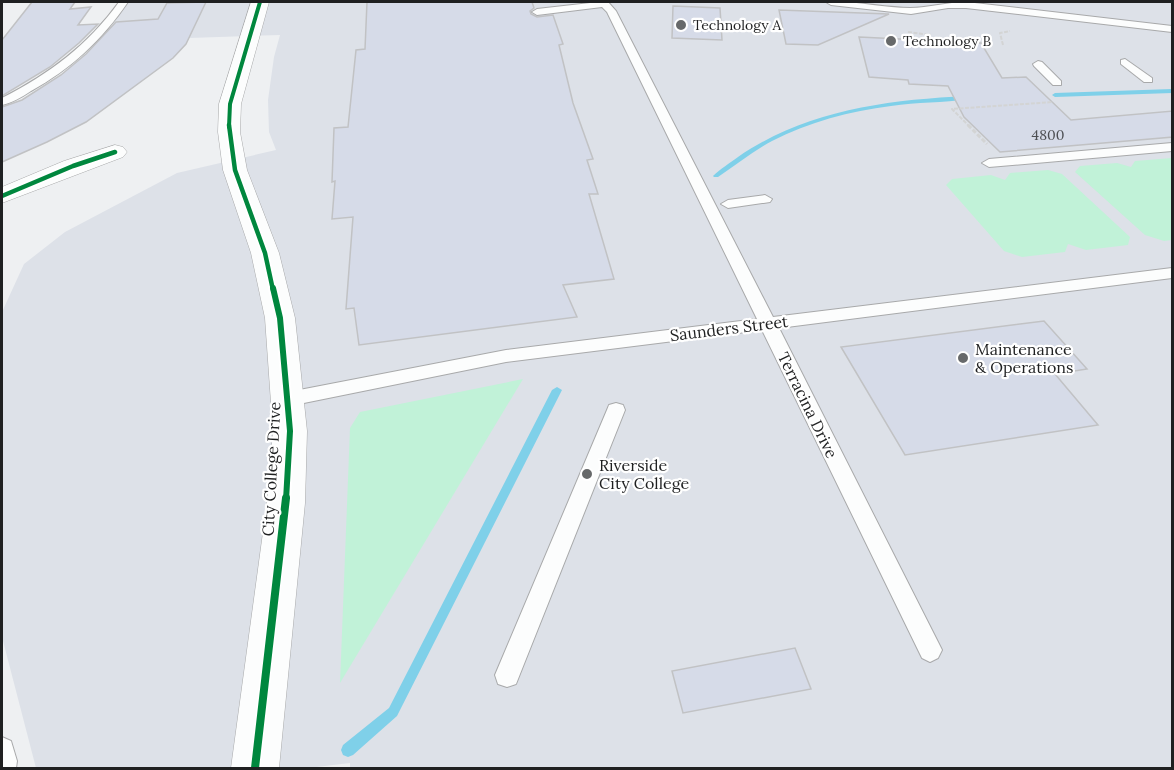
<svg xmlns="http://www.w3.org/2000/svg" width="1174" height="770" font-family="Lora,serif">
  <style>
    .built { fill: #dde1e8 }
    .green { fill: #c1f2d8 }
    .lines { fill: none; stroke-linecap: round; stroke-linejoin: round }
    .stream { fill: #7fd0e9; fill-rule: evenodd }
    .building { fill: #d6dbe8; stroke: #c1c2c4; stroke-width: 1.5 }
    .lane-casing { stroke: #a8a9aa; stroke-width: 2 }
    .street-casing { stroke: #a8a9aa; stroke-width: 1 }
    .secondary-casing { stroke: #a8a9aa; stroke-width: 1 }
    .path-far1 { stroke: #d3d4d4; stroke-width: 2; stroke-dasharray: 4 1.5; stroke-linecap: butt }
    .path { stroke: #d3d4d4; stroke-width: 3; stroke-dasharray: 4.5 2; stroke-linecap: butt }
    .lane { fill: #fcfdfd; fill-rule: evenodd }
    .street { fill: #fcfdfd; fill-rule: evenodd }
    .secondary { fill: #fcfdfd; fill-rule: evenodd }
    .cycleway-far3-casing { stroke: #fff; stroke-width: 6 }
    .cycleway-far2-casing { stroke: #fff; stroke-width: 8 }
    .cycleway-far1-casing { stroke: #fff; stroke-width: 10 }
    .cycleway-casing { stroke: #fff; stroke-width: 11 }
    .cycleway-far3 { stroke: #00873e; stroke-width: 4 }
    .cycleway-far2 { stroke: #00873e; stroke-width: 4.5 }
    .cycleway-far1 { stroke: #00873e; stroke-width: 6 }
    .cycleway { stroke: #00873e; stroke-width: 8 }
    .poi-dot { fill: #67696a; stroke: #fff; stroke-width: 2 }
    .labels { text-anchor: middle; dominant-baseline: central; stroke-width: 4.5; stroke-linejoin: round; paint-order: stroke }
    .far-poi-label { font-size: 14px; fill: #1f2021; stroke: #fff; text-anchor: start }
    .number-label { font-size: 14px; fill: #4d4f53 }
    .street-label { font-size: 16px; fill: #1f2021; stroke: #fff }
    .poi-label { font-size: 16px; fill: #1f2021; stroke: #fff; text-anchor: start }
  </style>
  <rect width="100%" height="100%" fill="#eef0f2"/>
  <path class="built" d="M129,2H1172V768H350V763L308,768H36L2,637V312L24,264L65,232L177,173L276,150L269,132L268,100L274,57L280,35L100,41Z"/>
  <g class="green">
    <path d="M1172,158V240L1164,241L1145,235L1075,172L1080,166L1117,163L1131,167L1135,161Z"/>
    <path d="M1048,170L1062,174L1130,237L1128,245L1086,250L1068,244L1065,252L1022,257L1004,251L946,185L952,179L991,175L1005,180L1010,173Z"/>
    <path d="M523,379L340,683L350,428L360,412Z"/>
  </g>
  <g class="lines">
    <g class="stream">
      <path d="M1172,89V93L1055,97L1052,95L1055,93Z"/>
      <path d="M967,96L969,97V99C943,103 917,102 891,106C850,111 809,122 772,141C753,151 736,165 718,177H714L713,176C720,169 730,163 738,157C806,110 887,100 967,96Z"/>
      <path d="M557,387L562,390L397,716L353,755L348,757L343,755L341,750L343,745L389,708L552,390Z"/>
    </g>
  </g>
  <g class="building">
    <path d="M32,2H75L70,9L91,7L78,25L98,24L79,43L50,67L2,96V40Z"/>
    <path d="M206,2L186,44L173,58L86,122L47,142L2,162V107L22,100L61,75L86,54L116,22L158,19L167,3Z"/>
    <path d="M367,2H532L534,8L530,11L531,14L537,17L553,15L563,44L559,45L573,103L593,159L587,160L598,194H589L614,279L563,285L577,317L359,345L354,308L346,309L353,217L332,219L335,181L332,182L334,128L348,127L356,50L365,49Z"/>
    <path d="M673,6L720,8L722,40L672,38Z"/>
    <path d="M779,10L889,14L818,45L786,44Z"/>
    <path d="M859,37L981,43L1002,78L1026,77L1071,120L1173,111V137L1000,152L964,117L948,86L909,84L908,80L869,77Z"/>
    <path d="M1044,321L1087,369L1055,374L1098,425L905,455L841,347Z"/>
    <path d="M795,648L811,689L683,713L672,671Z"/>
  </g>
  <g class="lines">
    <defs>
      <g id="lane">
        <path d="M119,2H128C102,40 71,69 31,91C22,97 12,103 2,105V98C49,74 88,45 119,2Z"/>
        <path d="M599,2H608L616,11L773,317L1172,268V278L779,328L938,642L942,650L938,658L930,662L922,658L762,330L506,362L289,406L283,404L280,399L283,394L289,392L506,350L757,319L607,12L602,7L537,15L532,12L537,9Z"/>
        <path d="M826,2C854,0 882,8 910,8C929,8 947,2 966,2L1172,26V32L966,8H948L911,14L831,5Z"/>
        <path d="M1125,59L1152,78V82H1144L1121,64V60Z"/>
        <path d="M1038,61L1042,62L1061,81V85H1053L1034,66L1033,64Z"/>
        <path d="M1172,143V151L989,167L982,163L989,159Z"/>
        <path d="M765,195L772,199L770,202L728,208L721,204L728,200Z"/>
        <path d="M616,403L623,405L625,410L516,684L507,687L498,684L495,675L607,410L609,405Z"/>
        <path d="M2,737L11,741L17,761L16,768H2Z"/>
      </g>
      <path id="street" d="M115,145L123,147L127,152L123,157L2,203V187L64,161Z"/>
      <path id="secondary" d="M251,2H269L241,104L240,132L247,170L279,253L295,318L307,431L305,503L279,768H231L267,503L273,431L265,318L251,253L223,170L218,132L219,104Z"/>
    </defs>
    <use href="#lane" class="lane-casing"/>
    <use href="#street" class="street-casing"/>
    <use href="#secondary" class="secondary-casing"/>
    <g class="path-far1">
      <path d="M908,32L931,35"/>
      <path d="M1003,45L1000,33L1010,31"/>
      <path d="M970,127L952,109L1053,102"/>
    </g>
    <path class="path" d="M968,125L987,144"/>
    <use href="#lane" class="lane"/>
    <use href="#street" class="street"/>
    <use href="#secondary" class="secondary"/>
    <defs>
      <path id="cycleway-far3" d="M229,127L230,104L260,2"/>
      <g id="cycleway-far2">
        <path d="M229,125L235,170L265,253L273,290"/>
        <path d="M2,196L73,166L115,152"/>
      </g>
      <path id="cycleway-far1" d="M273,288L280,318L290,431L286,500"/>
      <path id="cycleway" d="M255,768L286,498"/>
    </defs>
    <use href="#cycleway-far3" class="cycleway-far3-casing"/>
    <use href="#cycleway-far2" class="cycleway-far2-casing"/>
    <use href="#cycleway-far1" class="cycleway-far1-casing"/>
    <use href="#cycleway" class="cycleway-casing"/>
    <use href="#cycleway-far3" class="cycleway-far3"/>
    <use href="#cycleway-far2" class="cycleway-far2"/>
    <use href="#cycleway-far1" class="cycleway-far1"/>
    <use href="#cycleway" class="cycleway"/>
  </g>
  <g class="poi-dot">
    <circle cx="681" cy="25" r="6"/>
    <circle cx="891" cy="41" r="6"/>
    <circle cx="963" cy="358" r="6"/>
    <circle cx="587" cy="474" r="6"/>
  </g>
  <g class="labels">
    <g class="far-poi-label">
      <text x="693" y="25">Technology A</text>
      <text x="903" y="41">Technology B</text>
    </g>
    <g class="number-label">
      <text x="1048" y="135">4800</text>
    </g>
    <g class="street-label">
      <text transform="translate(729 328) rotate(-7)">Saunders Street</text>
      <text transform="translate(808 405) rotate(64)">Terracina Drive</text>
      <text transform="translate(271 469) rotate(-87)">City College Drive</text>
    </g>
    <g class="poi-label">
      <text x="975" y="349">Maintenance<tspan x="975" dy="18">&amp; Operations</tspan></text>
      <text x="599" y="465">Riverside<tspan x="599" dy="18">City College</tspan></text>
    </g>
  </g>
  <rect width="1174" height="770" fill="none" stroke="#1f2021" stroke-width="6"/>
</svg>
